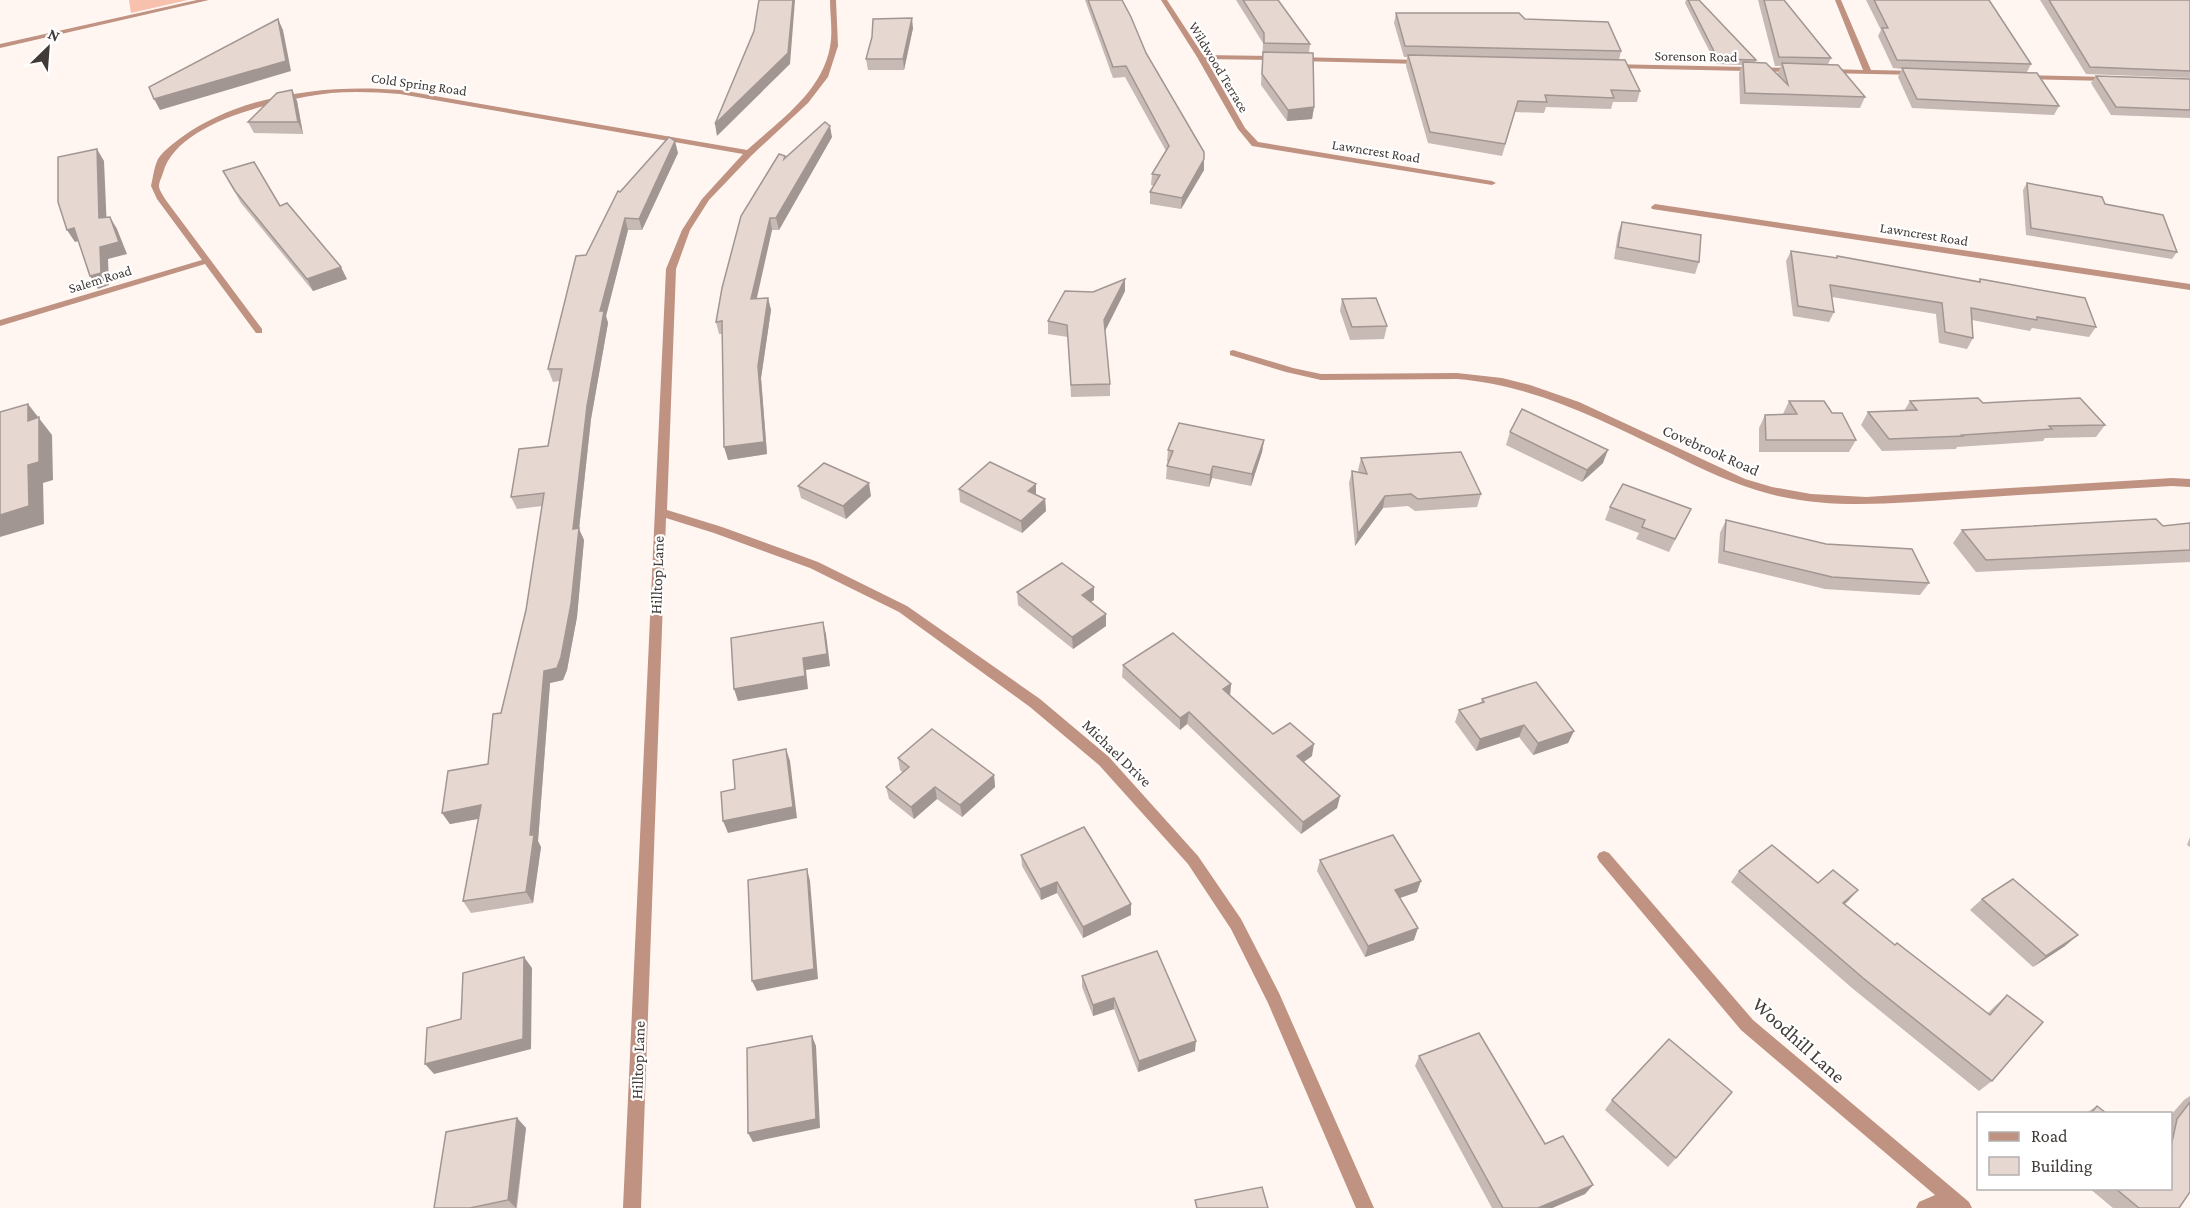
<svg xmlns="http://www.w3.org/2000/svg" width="2190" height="1208" font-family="'Crimson Pro',serif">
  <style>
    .green { fill: #f7c1ad }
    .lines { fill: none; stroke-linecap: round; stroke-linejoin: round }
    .minor { fill: #bf9281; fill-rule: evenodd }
    .tertiary { fill: #bf9281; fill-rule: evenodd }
    .wall { fill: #c7b9b4 }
    .shaded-wall { fill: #a29692 }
    .building { fill: #e7d7d1; stroke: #a29692; stroke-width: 1.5 }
    .labels { text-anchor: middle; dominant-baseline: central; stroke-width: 4.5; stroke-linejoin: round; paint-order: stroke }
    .far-street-label { font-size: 14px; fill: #413a38; stroke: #fff }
    .street-label { font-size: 16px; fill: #413a38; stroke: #fff }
    .near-street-label { font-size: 20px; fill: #413a38; stroke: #fff }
  </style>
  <rect width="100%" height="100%" fill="#fff5f1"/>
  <path class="green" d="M129,0H188L131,13Z"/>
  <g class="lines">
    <g class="minor">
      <path d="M830,0H836L838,46L828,77L808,103L752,155L709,200L690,230L676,269L667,510L722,527L818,562L907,606L1040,699L1109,757L1198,856L1241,919L1279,993L1374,1208H1356L1268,1003L1231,929L1188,864L1099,765L1030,707L899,612L810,568L714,533L666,518L641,1208H623L666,269L682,230L702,199L743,154L400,94C377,92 353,91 331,93C283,99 177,120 163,173C162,176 159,182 159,186C159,190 163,195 165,199L262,329V333H256L205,264L0,326V320L202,260L157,199L151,186C153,178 154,167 158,159C164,150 174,143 182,137C241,94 329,84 400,90L747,150C779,121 822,92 830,47C833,32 830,15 830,0Z"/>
      <path d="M1161,0H1167L1203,55L1277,56L1281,58L1277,60L1206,59L1245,128L1258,142L1492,181L1496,183L1492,185L1252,146L1238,129L1197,57Z"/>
      <path d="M1835,0H1841L1871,70L1916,71H1919V75L1825,73L1824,71L1828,69L1863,70Z"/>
      <path d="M1295,57L1421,60L1425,62L1421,64L1298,61H1295Z"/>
      <path d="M1609,64L1796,68L1800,70L1796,72L1612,68L1608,66Z"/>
      <path d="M2020,75L2108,77L2112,79L2108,81L2023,79L2019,77Z"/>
      <path d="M1655,204L2190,284V290L1652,209L1651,207Z"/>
      <path d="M1233,350L1293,368L1321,374L1457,373L1502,378L1530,385L1579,402L1745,479L1772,487L1811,494L1866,497L2172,478L2190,479V487L2172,486C2101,490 2030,494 1959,499C1896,503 1832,510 1770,494C1735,485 1702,469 1670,453C1601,420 1534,385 1457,379L1321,380L1286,372L1230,355V351Z"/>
      <path d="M1604,851L1609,853L1753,1020L1969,1202L1972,1208H1916L1919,1202L1935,1195L1741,1030L1599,861L1597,857L1599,853Z"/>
    </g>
    <path class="tertiary" d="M197,0H209L0,48V44Z"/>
  </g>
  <g class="wall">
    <path d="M1085,0H1122L1146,53L1204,170L1181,209L1150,204V192L1154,186L1151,185L1152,174L1166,151L1125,77L1113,78Z"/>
    <path d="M1236,0H1278L1310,44L1309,53L1314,107L1312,119L1287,121L1261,85L1263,43Z"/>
    <path d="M1686,0H1699L1756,60L1755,63L1777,74L1781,66H1775L1758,0H1784L1831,58L1828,64L1865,97L1860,108L1740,104L1739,73L1742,65L1716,64L1685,3Z"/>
    <path d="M1866,0H1989L2031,64L2027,72L2059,106L2054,115L1912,108L1898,77L1902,69L1893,68L1878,36L1881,30Z"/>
    <path d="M2040,0H2190V78L2086,74Z"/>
    <path d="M1396,13L1525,19L1621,51L1619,60L1640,91L1637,102H1613L1611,109L1546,107L1544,113L1515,112L1502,156L1428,143L1406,66L1407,57H1404L1394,23Z"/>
    <path d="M913,28L904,70H868L866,59L872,37Z"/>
    <path d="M2096,76L2190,79V118L2111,115L2091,83Z"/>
    <path d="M292,90L297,101L303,134L254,133L248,122Z"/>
    <path d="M832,137L779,230H772L756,298H768L771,310L761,378L767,454L728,460L722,334H719L716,322L785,156V158Z"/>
    <path d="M678,153L642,230H628L606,316L608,323L591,419L579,529L584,540L577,617L567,670L563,680L550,683L538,841L541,847L533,903L471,913L463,901L478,819L450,824L442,813L488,764L526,610L542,506L517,509L511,497L548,446L560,381L553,382L548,369L586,255L620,192Z"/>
    <path d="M223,171L280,206L347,279L313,291L241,203Z"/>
    <path d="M2027,183L2105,204L2177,252L2172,259L2026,235L2023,190Z"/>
    <path d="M1622,222L1699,262L1695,274L1614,259L1618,233Z"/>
    <path d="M1791,251L1836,258L1837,256L1978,282L1980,279L2096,327L2089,337L2032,328L2030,331L1972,320L1973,338L1967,349L1939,343L1936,314L1832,297L1834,312L1829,322L1793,316L1786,261Z"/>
    <path d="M1125,279V291L1105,331L1110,384V396L1071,397L1068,337L1048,334V321L1093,292Z"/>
    <path d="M1342,299L1387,326L1384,339L1350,340L1340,311Z"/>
    <path d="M1789,401L1832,413L1856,440L1849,452H1759V428L1765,415H1783V414Z"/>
    <path d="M1910,401L1983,403L2105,425L2096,437L2045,438L2043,441L1957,447L1956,449L1882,451L1861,425L1868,412L1904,411Z"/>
    <path d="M1510,432L1603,463L1582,482L1506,445Z"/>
    <path d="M1264,440L1262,452L1251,486L1212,478L1209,487L1166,479L1167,466L1168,462H1167L1168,450Z"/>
    <path d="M1361,458L1481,494L1477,507L1415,511L1408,506L1383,508L1355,546L1349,483L1352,471L1359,472L1358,470Z"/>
    <path d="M798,486L871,496L846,519L801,498Z"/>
    <path d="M959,489L1036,494L1045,499L1046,511L1022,533L960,502Z"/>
    <path d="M1610,507L1691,509L1669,552L1636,539L1639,533L1605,520Z"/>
    <path d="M1726,520L1929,583L1920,595L1825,589L1718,563L1720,533Z"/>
    <path d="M2190,523V562L1976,572L1953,543L1962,530L2163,526Z"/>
    <path d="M1017,592L1094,600L1091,602L1106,626L1073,649L1018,605Z"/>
    <path d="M1123,665L1231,684L1230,695L1273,734L1312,756L1304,762L1340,796L1337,808L1301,834L1187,724L1180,730L1122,677Z"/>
    <path d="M1482,699L1574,731L1568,743L1533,755L1519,737L1476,751L1455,722L1459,710L1481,703Z"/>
    <path d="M898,758L994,775L995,787L962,817L937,799L914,819L889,799L886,787L903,773L900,770Z"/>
    <path d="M2190,837V847L2187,845Z"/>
    <path d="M1021,855L1131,904V915L1083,938L1057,893L1041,900L1022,866Z"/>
    <path d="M1320,860L1417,892L1400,898L1414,940L1365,957L1317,871Z"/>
    <path d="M1739,871L1818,883L1858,890L1845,904L1895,945L1988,1013L1995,1006L2007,995L1992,1081L1979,1091L1852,988L1731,882Z"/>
    <path d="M1982,899L2065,946L2033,967L1970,910Z"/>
    <path d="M1082,976L1195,1051L1138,1072L1114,1009L1093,1016L1082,987Z"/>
    <path d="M1419,1056L1545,1144L1593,1185L1585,1194L1552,1208H1492L1415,1066Z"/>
    <path d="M2190,1096V1192L2179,1208H2113L2089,1188H2170V1116L2184,1100Z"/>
    <path d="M1612,1100L1676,1158L1668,1167L1605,1110Z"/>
    <path d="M2097,1106L2106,1113H2086Z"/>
    <path d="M517,1118L526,1128L517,1208H434Z"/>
  </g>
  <g class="shaded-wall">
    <path d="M793,0H795L790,64L717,136L715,124Z"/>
    <path d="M912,18L913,28L904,70L903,59Z"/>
    <path d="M278,19L283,30L291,71L160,110L154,99Z"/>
    <path d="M292,90L297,101L303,134L298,122Z"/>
    <path d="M1314,107L1312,119L1287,121L1288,110Z"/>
    <path d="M830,126L832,137L779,230L776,218Z"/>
    <path d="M675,141L678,153L642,230L639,219Z"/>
    <path d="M97,149L104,161L107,230L99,218Z"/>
    <path d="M1204,159V170L1181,209L1182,198Z"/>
    <path d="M110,217L117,229L127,254L108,259L109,285L98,289L90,276Z"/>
    <path d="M625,218L628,230L606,316L608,323L591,419L579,529L584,540L577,617L567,670L563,680L550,683L538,841L541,847L533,903L526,892L544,671L573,529L587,406L600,311Z"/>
    <path d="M770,218L772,230L754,311L751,299Z"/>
    <path d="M74,228L82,240L75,242L67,230Z"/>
    <path d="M341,267L347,279L313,291L307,279Z"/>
    <path d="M1125,279V291L1104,333V320Z"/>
    <path d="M768,298L771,310L761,378L767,454L728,460L724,447L758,366Z"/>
    <path d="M28,404L52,435L53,480L43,483L44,524L0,537V515L28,421Z"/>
    <path d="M1264,440L1262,452L1251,486L1252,474Z"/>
    <path d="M1608,450L1603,463L1582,482L1587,470Z"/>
    <path d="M1213,466L1212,478L1209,487L1210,475Z"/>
    <path d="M869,483L871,496L846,519L843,506Z"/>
    <path d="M1036,484V497L1028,491Z"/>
    <path d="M1385,496L1383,508L1355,546L1358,534Z"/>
    <path d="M1045,499L1046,511L1022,533L1021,521Z"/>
    <path d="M1094,587V600L1082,607V595Z"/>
    <path d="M1106,614V626L1073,649L1072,637Z"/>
    <path d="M823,622L826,634L830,666L806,670L808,689L738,701L734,689L803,658Z"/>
    <path d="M1231,684L1230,696L1223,689Z"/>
    <path d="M1189,712L1187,724L1180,730V718Z"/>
    <path d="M1524,725L1519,737L1476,751L1480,739Z"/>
    <path d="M1574,731L1568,743L1533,755L1538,743Z"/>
    <path d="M1314,744L1312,756L1295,768L1297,756Z"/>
    <path d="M786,749L790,761L797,818L728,833L723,821Z"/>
    <path d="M994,775L995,787L962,817L960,805Z"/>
    <path d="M935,787L937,799L914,819L911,807Z"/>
    <path d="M1340,796L1337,808L1301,834L1303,822Z"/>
    <path d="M481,805L488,817L450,824L442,813Z"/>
    <path d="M807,869L810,881L818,979L757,991L752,981Z"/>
    <path d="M1421,881L1417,892L1391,901L1395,890Z"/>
    <path d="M1057,882V893L1041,900L1040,889Z"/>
    <path d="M1858,890L1848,901L1833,914L1843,903Z"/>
    <path d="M1131,904V915L1083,938V927Z"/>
    <path d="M1418,928L1414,940L1365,957L1368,946Z"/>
    <path d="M2078,935L2065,946L2033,967L2046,956Z"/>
    <path d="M524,957L532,968L531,1049L434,1074L425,1064Z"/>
    <path d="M1114,998V1009L1093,1016V1005Z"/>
    <path d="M812,1036L816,1046L820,1128L753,1142L748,1133Z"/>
    <path d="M1196,1041L1195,1051L1138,1072L1139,1061Z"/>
    <path d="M517,1118L526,1128L516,1208L508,1200Z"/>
    <path d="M1593,1185L1585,1194L1552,1208H1538Z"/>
  </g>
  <g class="building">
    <path d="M759,0H793L788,53L715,124L754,31Z"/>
    <path d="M1088,0H1122L1131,17L1146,53L1204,152V159L1182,198L1150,192L1160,175L1152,174L1169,146L1126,66L1113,67Z"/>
    <path d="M1243,0H1278L1310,44L1264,43V33Z"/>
    <path d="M1688,0H1699L1756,60L1718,59Z"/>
    <path d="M1764,0H1784L1831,58L1779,57Z"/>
    <path d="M1874,0H1989L2031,64L1897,60L1882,28H1888Z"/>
    <path d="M2049,0H2190V71L2090,67Z"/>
    <path d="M1396,13H1519L1525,19L1608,22L1621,51L1405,46Z"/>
    <path d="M912,18L903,59H866L872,37L873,19Z"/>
    <path d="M278,19L286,61L154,99L149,87Z"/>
    <path d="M1263,52L1313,53L1314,107L1288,110L1262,74Z"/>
    <path d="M1408,55L1625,60L1640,91L1611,90L1614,98L1545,95L1547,102L1518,101L1505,144L1430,132Z"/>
    <path d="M1743,62L1766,63L1788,85L1782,63L1838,65L1865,97L1745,93Z"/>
    <path d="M1902,68L2037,73L2059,106L1917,99Z"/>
    <path d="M2096,76L2190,79V110L2116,107Z"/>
    <path d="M292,90L298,122H248L277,93Z"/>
    <path d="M825,122L830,126L776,218H770L751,299L768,298L758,366L764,442L724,447L722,321L716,322L722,288L741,216L779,154L785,156L784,159Z"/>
    <path d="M669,137L675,141L639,219L625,218L600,311H604L587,406L573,529L579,528L571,604L561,657L557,668L544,671L530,835H534L526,892L463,901L481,805L442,813L448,771L488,764L493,714L501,713L526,610L544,493L511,497L519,449L548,446L562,369H548L576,256L586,255L618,191L620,192Z"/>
    <path d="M97,149L99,218L110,217L119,242L100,247L101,273L90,276L74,228L67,230L58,202V157Z"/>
    <path d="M254,162L280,206L287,203L341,267L307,279L235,191L223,171Z"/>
    <path d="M2027,183L2102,197L2105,204L2163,215L2177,252L2031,228Z"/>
    <path d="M1622,222L1701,235L1699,262L1618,247Z"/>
    <path d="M1791,251L1837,258V256L1980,282V279L2085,298L2096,327L2037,317V320L1971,308L1973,338L1945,332L1942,303L1830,285L1834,312L1798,306Z"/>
    <path d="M1125,279L1104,320L1110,384L1071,385L1067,325L1048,321L1065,291L1093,292Z"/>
    <path d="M1376,298L1387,326L1352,327L1342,299Z"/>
    <path d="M1978,398L1983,403L2080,398L2105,425L2049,426L2052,429L1962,435L1964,436L1889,439L1868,412L1917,410L1910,401Z"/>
    <path d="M1789,401H1824L1832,413H1842L1856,440H1766L1765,415L1797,414Z"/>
    <path d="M28,404V421L39,417V462L28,465L29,506L0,515V412Z"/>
    <path d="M1522,409L1608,450L1587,470L1510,432Z"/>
    <path d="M1179,423L1264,440L1252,474L1213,466L1210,475L1167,466L1173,451L1168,450Z"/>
    <path d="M1461,452L1481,494L1418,499L1411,494L1385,496L1358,534L1352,471L1367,474L1361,458Z"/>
    <path d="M990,462L1036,484L1028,491L1045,499L1021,521L959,489Z"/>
    <path d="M824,463L869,483L843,506L798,486Z"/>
    <path d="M1623,484L1691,509L1675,539L1642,527L1645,520L1610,507Z"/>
    <path d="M2156,519L2163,526L2190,523V550L1986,560L1962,530Z"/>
    <path d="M1726,520L1826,544L1912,549L1929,583L1832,577L1724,551Z"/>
    <path d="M1062,563L1094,587L1082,595L1106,614L1072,637L1017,592Z"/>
    <path d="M823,622L827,654L803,658L805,676L734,689L731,638Z"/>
    <path d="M1173,633L1231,684L1223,689L1273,734L1290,723L1314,744L1297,756L1340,796L1303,822L1189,712L1180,718L1123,665Z"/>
    <path d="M1536,682L1574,731L1538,743L1524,725L1480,739L1459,710L1484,702L1482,699Z"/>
    <path d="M932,729L994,775L960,805L935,787L911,807L886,787L909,767L898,758Z"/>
    <path d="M786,749L793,807L723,821L721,792L735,789L733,760Z"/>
    <path d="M1084,827L1131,904L1083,927L1057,882L1040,889L1021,855Z"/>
    <path d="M1393,835L1421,881L1395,890L1418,928L1368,946L1320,860Z"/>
    <path d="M1772,845L1818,883L1833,870L1858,890L1843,903L1895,945L1897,943L1990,1015L2007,995L2043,1022L1992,1081L1863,978L1739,871Z"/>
    <path d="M807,869L814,969L752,981L748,880Z"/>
    <path d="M2013,879L2078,935L2046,956L1982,899Z"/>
    <path d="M1157,951L1196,1041L1139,1061L1114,998L1093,1005L1082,976Z"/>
    <path d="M524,957L523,1039L425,1064L427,1028L461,1019L463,973Z"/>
    <path d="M1479,1033L1545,1144L1563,1136L1593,1185L1538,1208H1503L1419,1056Z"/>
    <path d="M812,1036L816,1119L748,1133L747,1048Z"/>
    <path d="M1669,1039L1732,1092L1676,1158L1612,1100Z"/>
    <path d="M2190,1102V1192L2179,1208H2139L2115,1188H2170V1151L2177,1119Z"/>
    <path d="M2097,1106L2106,1113H2091Z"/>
    <path d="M517,1118L508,1200L470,1208H434L446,1132Z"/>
    <path d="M1262,1187L1268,1208H1197L1195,1200Z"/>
  </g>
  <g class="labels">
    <g class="far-street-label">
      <text transform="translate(1696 56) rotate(1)">Sorenson Road</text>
      <text transform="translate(1219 67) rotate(59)">Wildwood Terrace</text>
      <text transform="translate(419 84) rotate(8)">Cold Spring Road</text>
      <text transform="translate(1376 151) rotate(9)">Lawncrest Road</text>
      <text transform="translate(1924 234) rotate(9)">Lawncrest Road</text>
      <text transform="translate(100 279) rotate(-17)">Salem Road</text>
    </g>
    <g class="street-label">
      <text transform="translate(1711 450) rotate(24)">Covebrook Road</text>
      <text transform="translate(657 575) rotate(-88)">Hilltop Lane</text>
      <text transform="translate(1117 753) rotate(44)">Michael Drive</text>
      <text transform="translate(638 1060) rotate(-88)">Hilltop Lane</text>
    </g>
    <g class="near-street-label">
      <text transform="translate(1799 1040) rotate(42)">Woodhill Lane</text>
    </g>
  </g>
  <rect x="1977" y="1112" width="195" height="78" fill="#ffffff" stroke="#b3b0af" stroke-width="1.5"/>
  <rect x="1989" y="1132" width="30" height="9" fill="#bf9281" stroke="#b3b0af" stroke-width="1.5"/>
  <text x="2031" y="1142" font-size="18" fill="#413a38">Road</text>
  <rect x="1989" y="1157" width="30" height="18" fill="#e7d7d1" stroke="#b3b0af" stroke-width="1.5"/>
  <text x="2031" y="1172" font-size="18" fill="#413a38">Building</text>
  <g transform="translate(48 48) rotate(25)" stroke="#ffffff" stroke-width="4.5" paint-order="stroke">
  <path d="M0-4.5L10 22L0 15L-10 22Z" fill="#413a38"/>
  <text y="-9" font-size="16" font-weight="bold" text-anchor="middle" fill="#413a38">N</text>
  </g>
</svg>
